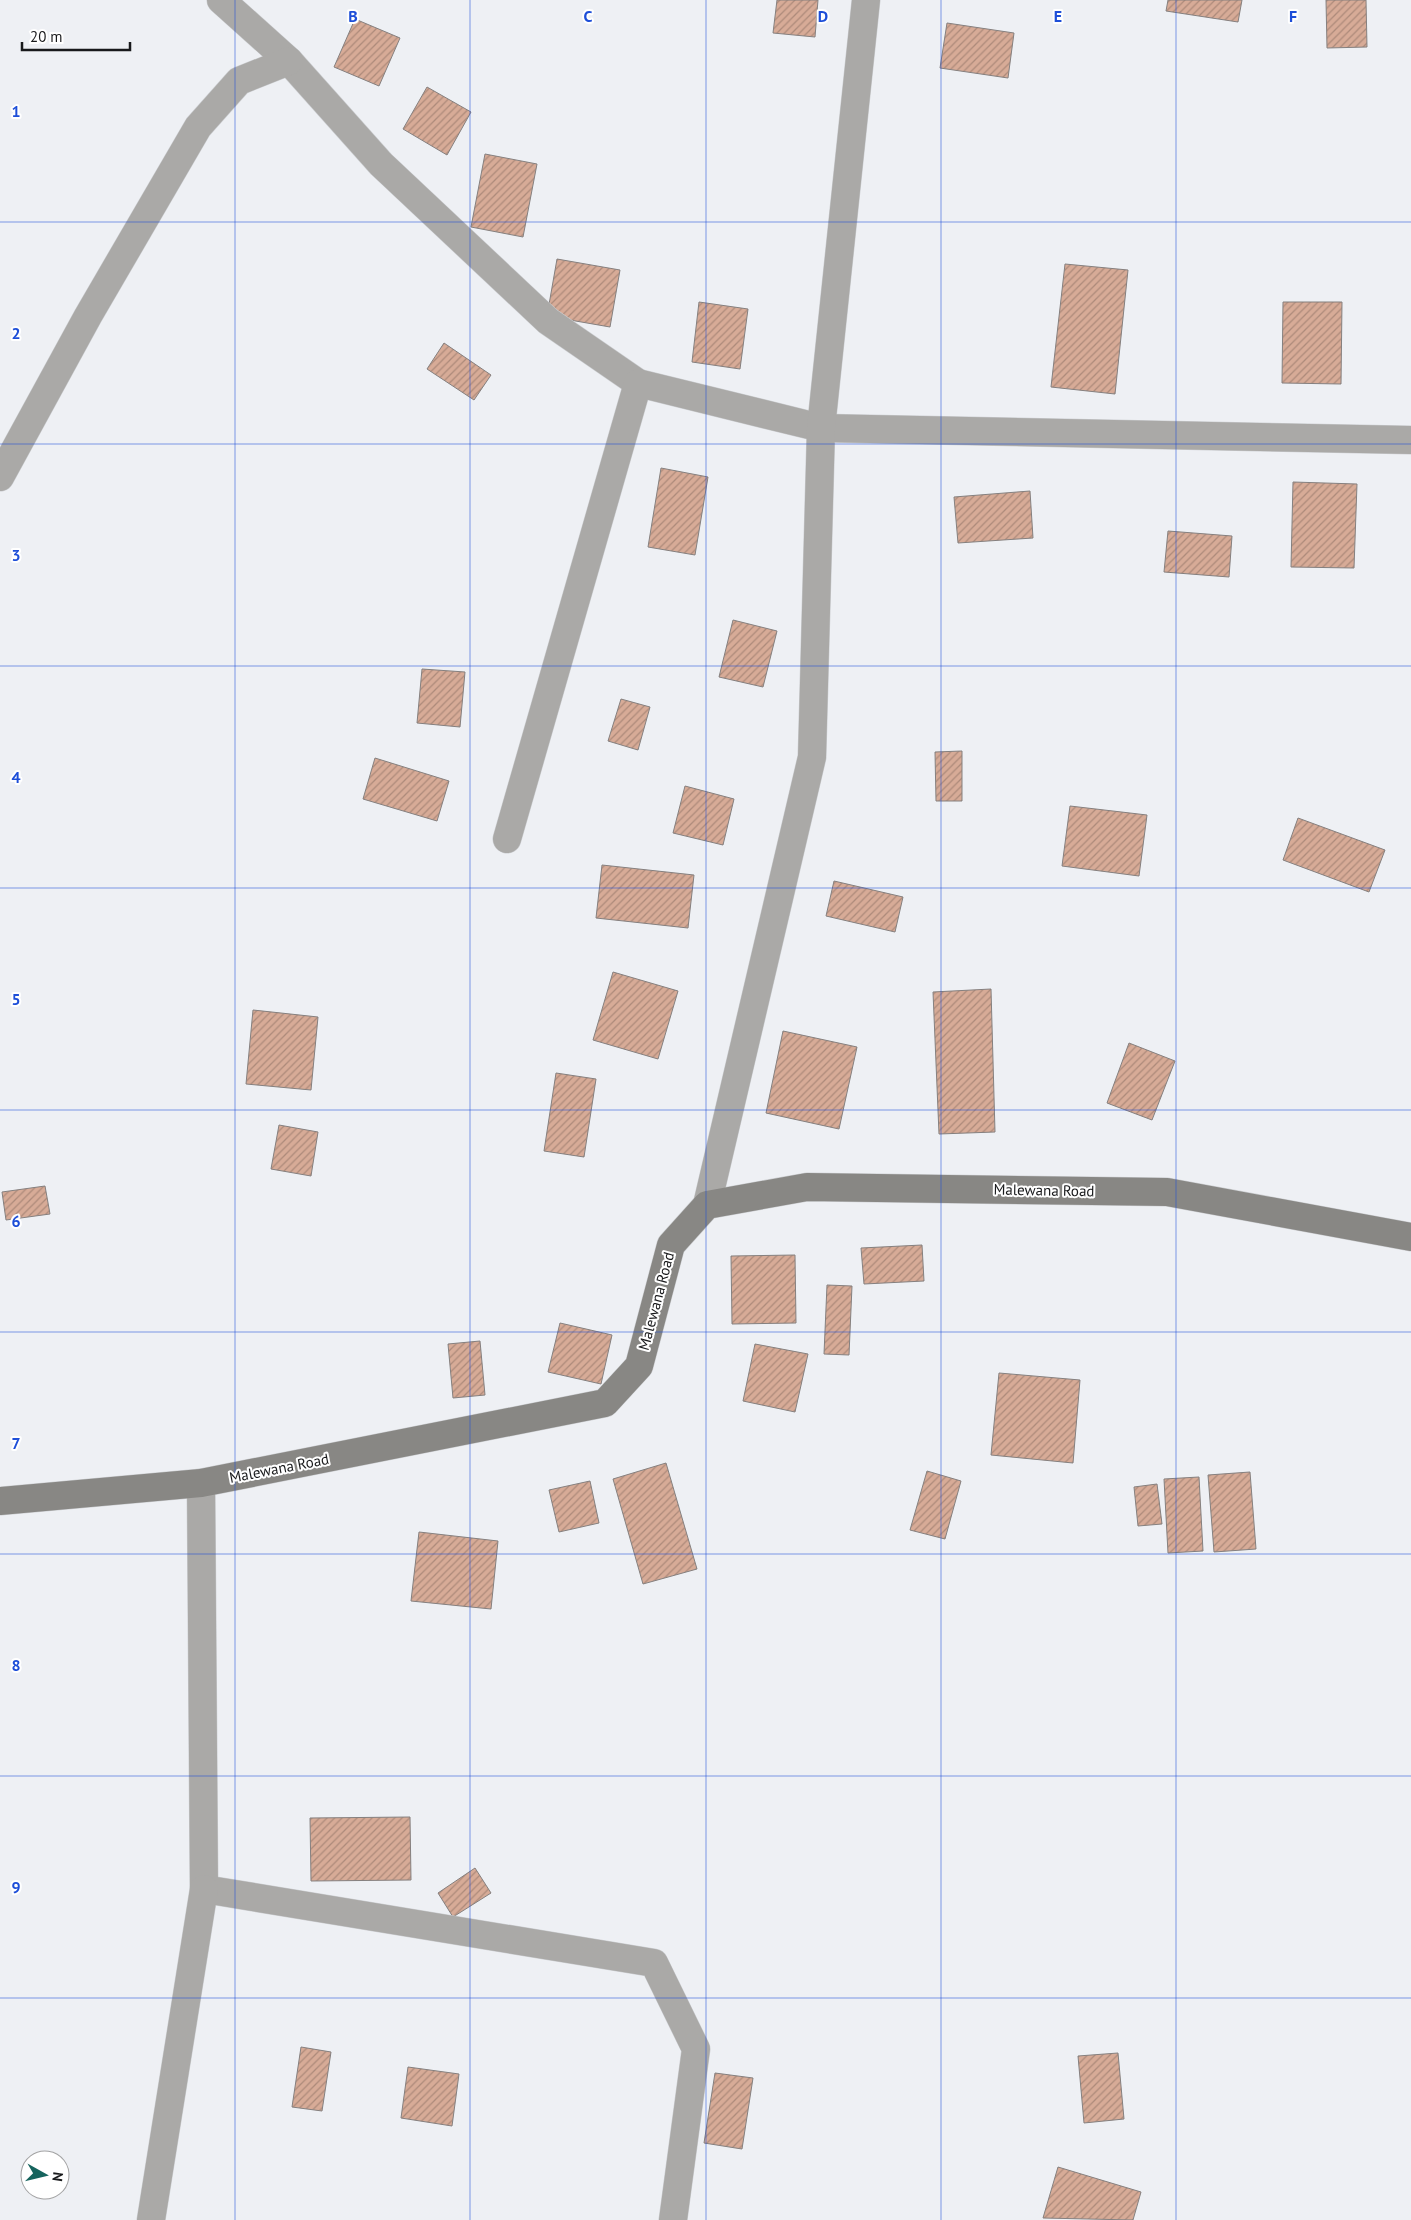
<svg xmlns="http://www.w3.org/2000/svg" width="1411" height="2220" font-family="'PT Sans',sans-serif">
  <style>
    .building { fill: url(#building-hatch); stroke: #85807f }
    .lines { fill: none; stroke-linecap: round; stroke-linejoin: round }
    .street-casing { stroke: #ccced1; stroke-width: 29 }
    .secondary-casing { stroke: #ccced1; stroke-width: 29 }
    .street { stroke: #aaa9a7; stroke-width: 28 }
    .secondary { stroke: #888784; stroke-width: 28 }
    .grid { fill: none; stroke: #1d4ed8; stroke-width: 1; stroke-opacity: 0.55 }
    .labels { text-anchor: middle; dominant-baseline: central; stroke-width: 4; stroke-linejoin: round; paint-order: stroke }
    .street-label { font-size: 15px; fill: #18191b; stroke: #fff }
    .grid-label { font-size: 16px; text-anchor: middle; font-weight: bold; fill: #1d4ed8; stroke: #fff; stroke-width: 4; stroke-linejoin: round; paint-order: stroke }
  </style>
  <defs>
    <pattern id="building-hatch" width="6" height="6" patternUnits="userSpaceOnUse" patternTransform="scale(1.25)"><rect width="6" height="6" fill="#d7ab97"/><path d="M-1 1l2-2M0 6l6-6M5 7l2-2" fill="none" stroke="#ad8a7a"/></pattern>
  </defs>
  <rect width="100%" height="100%" fill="#eef0f4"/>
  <g class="building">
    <path d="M777,0H818L815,37L773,33Z"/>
    <path d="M1168,0H1242L1238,22L1166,11Z"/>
    <path d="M1326,0H1366L1367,47L1327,48Z"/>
    <path d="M355,19L400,38L379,86L334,67Z"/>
    <path d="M947,23L1014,33L1008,78L940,68Z"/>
    <path d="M427,87L471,112L447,155L403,129Z"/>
    <path d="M485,154L537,164L523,237L471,227Z"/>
    <path d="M557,259L620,270L610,327L547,316Z"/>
    <path d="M1065,264L1128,270L1115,394L1051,387Z"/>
    <path d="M699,302L748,309L740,369L692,362Z"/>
    <path d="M1283,302H1342L1341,384L1282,383Z"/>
    <path d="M444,343L491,375L474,400L427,369Z"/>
    <path d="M661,468L708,477L695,555L648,547Z"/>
    <path d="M1293,482L1357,484L1354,568L1291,567Z"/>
    <path d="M1030,491L1033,538L958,543L954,497Z"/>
    <path d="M1168,531L1232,536L1229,577L1164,572Z"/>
    <path d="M733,620L777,631L763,687L719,677Z"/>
    <path d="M422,669L465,672L460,727L417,723Z"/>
    <path d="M621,699L650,707L638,750L608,741Z"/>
    <path d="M962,751V801H936L935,752Z"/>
    <path d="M375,758L449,781L437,821L363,799Z"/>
    <path d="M685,786L734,799L723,845L673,833Z"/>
    <path d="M1070,806L1147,815L1139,876L1062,866Z"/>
    <path d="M1298,818L1385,850L1369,892L1283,860Z"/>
    <path d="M602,865L694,875L688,928L596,918Z"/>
    <path d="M834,881L903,897L895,932L826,916Z"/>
    <path d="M613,972L678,991L658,1059L593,1040Z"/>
    <path d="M991,989L995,1132L939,1134L933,992Z"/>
    <path d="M253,1010L318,1017L311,1090L246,1084Z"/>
    <path d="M783,1031L857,1047L839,1129L766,1113Z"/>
    <path d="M1129,1043L1175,1061L1152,1120L1107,1103Z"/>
    <path d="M556,1073L596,1079L584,1157L544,1151Z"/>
    <path d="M279,1125L318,1132L311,1176L271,1169Z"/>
    <path d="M45,1186L50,1214L6,1220L2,1192Z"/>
    <path d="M922,1245L924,1281L864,1284L861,1248Z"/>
    <path d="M795,1255L796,1323L732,1324L731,1256Z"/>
    <path d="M827,1285L852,1286L849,1355L824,1354Z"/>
    <path d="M560,1323L612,1335L601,1384L548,1372Z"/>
    <path d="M480,1341L485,1395L453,1398L448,1344Z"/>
    <path d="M755,1344L808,1354L795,1412L743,1401Z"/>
    <path d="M999,1373L1080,1380L1073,1463L991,1455Z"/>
    <path d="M666,1463L697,1569L643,1584L613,1479Z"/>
    <path d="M927,1471L961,1481L945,1539L910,1530Z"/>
    <path d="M1250,1472L1256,1549L1214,1552L1208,1475Z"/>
    <path d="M1199,1477L1203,1551L1168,1553L1164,1479Z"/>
    <path d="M590,1481L599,1523L559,1532L549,1490Z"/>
    <path d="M1157,1484L1162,1524L1138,1526L1134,1487Z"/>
    <path d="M419,1532L498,1541L491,1609L411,1601Z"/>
    <path d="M410,1817L411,1880L311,1881L310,1818Z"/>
    <path d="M475,1868L491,1893L453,1917L438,1893Z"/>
    <path d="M301,2047L331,2052L322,2111L292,2107Z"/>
    <path d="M1118,2053L1124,2119L1084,2123L1078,2056Z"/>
    <path d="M408,2067L459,2074L452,2126L401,2118Z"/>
    <path d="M715,2073L753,2078L742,2149L704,2143Z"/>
    <path d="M1058,2167L1141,2192L1133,2220L1043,2218Z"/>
  </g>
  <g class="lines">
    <defs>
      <g id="street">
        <path d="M221,0L289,61L381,164L548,321L638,383"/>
        <path d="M0,477L88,316L198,127L239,81L289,61"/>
        <path d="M507,839L638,383L821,428L1411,440"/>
        <path d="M707,1205L812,757L821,428L866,0"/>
        <path d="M201,1483L204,1889L654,1963L696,2049L673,2220"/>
        <path d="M151,2220L204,1889"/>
      </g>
      <path id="secondary" d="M0,1501L201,1483L605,1403L639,1366L671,1245L707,1205L807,1187L1167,1192L1411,1237"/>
    </defs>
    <use href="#street" class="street-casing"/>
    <use href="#secondary" class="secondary-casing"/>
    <use href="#street" class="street"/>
    <use href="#secondary" class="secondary"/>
  </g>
  <path class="grid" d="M235,0V2220M470,0V2220M706,0V2220M941,0V2220M1176,0V2220M0,222H1411M0,444H1411M0,666H1411M0,888H1411M0,1110H1411M0,1332H1411M0,1554H1411M0,1776H1411M0,1998H1411"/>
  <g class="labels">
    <g class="street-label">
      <text transform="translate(1044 1190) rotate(1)">Malewana Road</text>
      <text transform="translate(656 1301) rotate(-75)">Malewana Road</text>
      <text transform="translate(279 1468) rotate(-11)">Malewana Road</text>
    </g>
  </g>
  <g class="grid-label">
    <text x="353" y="22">B</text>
    <text x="588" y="22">C</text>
    <text x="823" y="22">D</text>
    <text x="1058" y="22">E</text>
    <text x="1293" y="22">F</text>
    <text x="16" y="117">1</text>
    <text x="16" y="339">2</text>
    <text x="16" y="561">3</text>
    <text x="16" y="783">4</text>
    <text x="16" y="1005">5</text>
    <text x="16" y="1227">6</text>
    <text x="16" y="1449">7</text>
    <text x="16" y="1671">8</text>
    <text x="16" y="1893">9</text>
  </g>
  <g transform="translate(45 2175) rotate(98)"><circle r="24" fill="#ffffff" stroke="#a3a3a4"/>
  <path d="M0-4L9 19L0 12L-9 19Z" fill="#16645e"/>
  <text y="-8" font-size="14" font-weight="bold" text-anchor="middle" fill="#18191b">N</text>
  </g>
  <path d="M22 42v8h108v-8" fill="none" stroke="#18191b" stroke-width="2.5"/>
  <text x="30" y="42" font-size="15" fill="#18191b" stroke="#ffffff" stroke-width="4" paint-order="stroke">20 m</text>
</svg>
